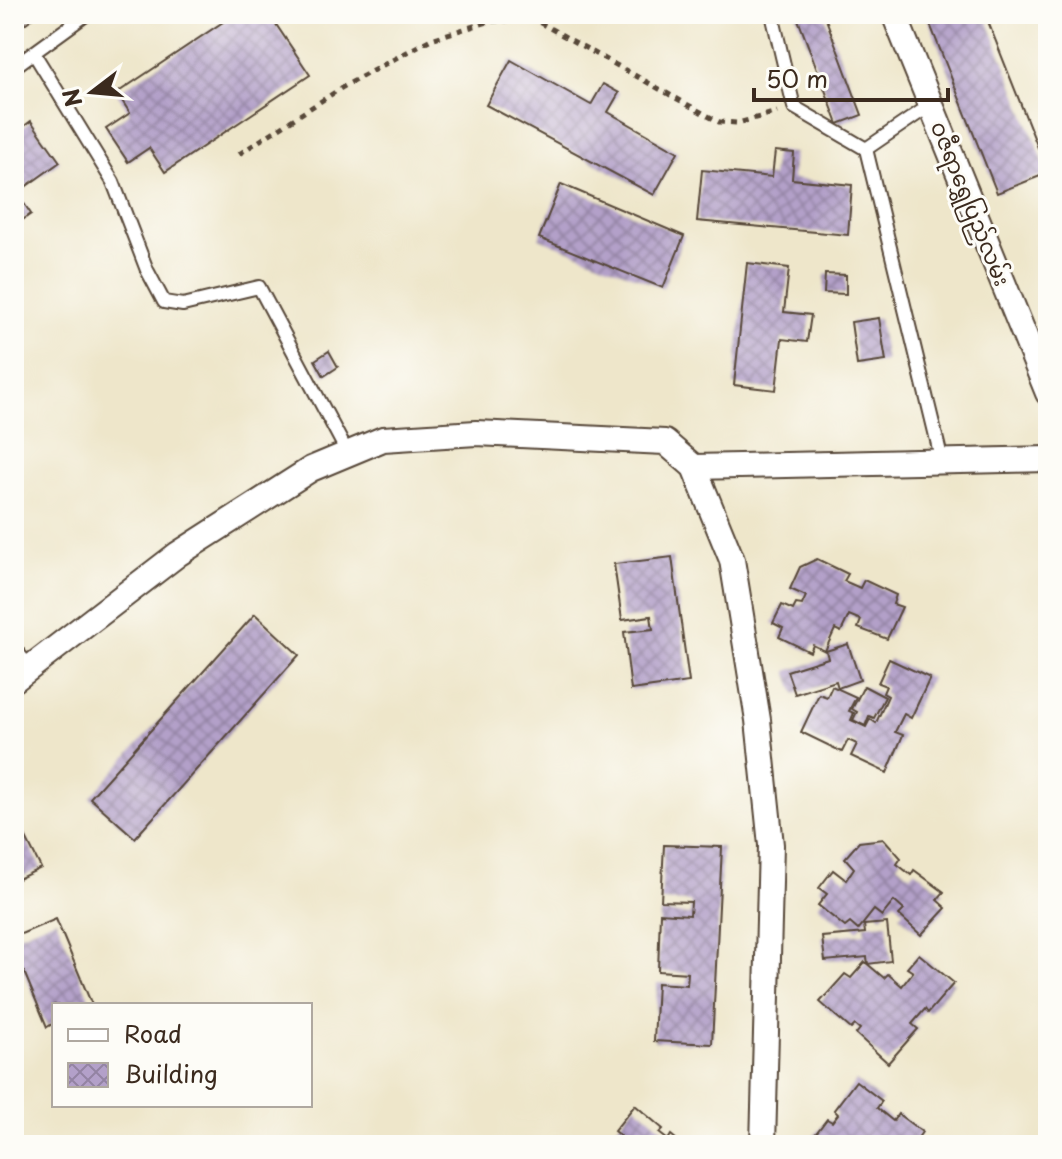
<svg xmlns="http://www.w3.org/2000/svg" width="1062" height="1159" font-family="'Playpen Sans','Noto Sans Myanmar',sans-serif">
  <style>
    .building { fill: url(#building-cross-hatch) }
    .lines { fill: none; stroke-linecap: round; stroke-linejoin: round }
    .service-casing { stroke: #564638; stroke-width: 16 }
    .minor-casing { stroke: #564638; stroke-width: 28 }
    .path { stroke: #564638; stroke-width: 5; stroke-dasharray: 6 6; stroke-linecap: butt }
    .service { stroke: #fff; stroke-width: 12 }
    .minor { stroke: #fff; stroke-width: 24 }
    .labels { text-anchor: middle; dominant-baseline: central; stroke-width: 6; stroke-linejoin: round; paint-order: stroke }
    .street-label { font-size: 22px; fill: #3b2a1e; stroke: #fdfcf7 }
  </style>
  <defs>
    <pattern id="building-cross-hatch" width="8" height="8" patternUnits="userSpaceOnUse" patternTransform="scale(2)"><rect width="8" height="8" fill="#b3a0c9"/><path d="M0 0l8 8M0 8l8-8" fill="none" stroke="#9383a3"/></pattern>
  </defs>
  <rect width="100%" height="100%" fill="#fdfcf7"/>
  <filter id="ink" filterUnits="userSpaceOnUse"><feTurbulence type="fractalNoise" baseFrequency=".0125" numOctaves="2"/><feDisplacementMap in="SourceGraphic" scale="16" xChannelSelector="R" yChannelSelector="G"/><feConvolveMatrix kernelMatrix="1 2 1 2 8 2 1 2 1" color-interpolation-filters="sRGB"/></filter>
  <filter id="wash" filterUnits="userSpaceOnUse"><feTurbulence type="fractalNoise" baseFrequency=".006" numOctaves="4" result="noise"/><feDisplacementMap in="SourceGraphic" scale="32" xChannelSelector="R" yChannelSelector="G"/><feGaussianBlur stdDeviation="1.8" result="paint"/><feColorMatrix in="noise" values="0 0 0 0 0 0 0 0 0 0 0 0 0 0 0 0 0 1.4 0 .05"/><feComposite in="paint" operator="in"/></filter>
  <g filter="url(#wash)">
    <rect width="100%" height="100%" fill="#eee6ca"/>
    <g id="blocks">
      <g class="building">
        <path d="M14,14H32L34,17L14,32Z"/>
        <path d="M235,14H269L310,75L165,172L149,148L128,162L106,129L130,113L117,93Z"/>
        <path d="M796,14H824L862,115L838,124Z"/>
        <path d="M926,14H985L1048,173L997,193Z"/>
        <path d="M511,60L591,105L603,84L619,93L608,112L678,152L654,195L486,105Z"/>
        <path d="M31,121L60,162L17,193L31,214L14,226V134Z"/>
        <path d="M775,151L794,153L792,179L852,185L848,235L697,221L702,170L772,177Z"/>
        <path d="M561,184L684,236L663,288L539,238Z"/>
        <path d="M747,263L789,268L784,312L811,315L807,342L782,339L776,390L734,385Z"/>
        <path d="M825,274L846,275V294L824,293Z"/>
        <path d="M879,318L886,361L857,365L851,322Z"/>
        <path d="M329,351L338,367L324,376L315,360Z"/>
        <path d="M672,557L689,682L631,690L624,632L653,629L651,616L622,620L614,564Z"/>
        <path d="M817,559L848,574L844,581L860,588L864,580L896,595L893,604L902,607L887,639L858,628L861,620L849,615L841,632L835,629L825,651L813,645L810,652L779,637L783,628L773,623L782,605L793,610L796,604L802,605L806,596L790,589L800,567Z"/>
        <path d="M255,614L299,655L135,838L90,798Z"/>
        <path d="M848,644L860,680L838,688L836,681L795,694L787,671L828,658L826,651Z"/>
        <path d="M889,659L930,678L911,718L904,714L895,732L903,735L887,773L851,756L857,744L848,740L842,752L801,732L819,694L827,697L832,686L856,697L849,711L854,713L851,720L866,727L870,719L876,723L888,696L883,693L886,686L878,683Z"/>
        <path d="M864,686L885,697L874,718L869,716L865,726L853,720L857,712L852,709Z"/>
        <path d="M14,814L41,868L14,881Z"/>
        <path d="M884,839L901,858L897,864L911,875L914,870L944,892L937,900L946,908L921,935L899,915L904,910L894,901L882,916L874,910L858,930L850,923L845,927L818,905L827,894L819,888L833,870L846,880L854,868L845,858L859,842Z"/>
        <path d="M664,845L722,847L712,1044L654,1041L657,983L687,985L688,973L658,971L660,913L690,915L691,902L661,901Z"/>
        <path d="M56,919L92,1005H54V1023L47,1027L14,948V937Z"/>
        <path d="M887,923L891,961L868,964L867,957L825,961L822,937L865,933L864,925Z"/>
        <path d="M919,954L954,983L928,1013L925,1009L912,1024L918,1029L888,1063L856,1034L860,1029L855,1025L851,1029L820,1002L845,974L851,978L865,962L884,978L888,974L902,986L913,972L907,968Z"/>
        <path d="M856,1081L882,1101L877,1108L893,1121L898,1114L922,1132L913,1145H807L827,1119L832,1122L838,1114L834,1110Z"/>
        <path d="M635,1105L663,1129L659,1133L668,1140L671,1135L683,1145H613L620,1136L614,1131Z"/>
      </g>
    </g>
  </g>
  <g filter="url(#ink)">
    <use href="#blocks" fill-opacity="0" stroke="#564638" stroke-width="2"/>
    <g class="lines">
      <defs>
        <g id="service">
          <path d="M772,14L794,107L866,149L932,104"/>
          <path d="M35,55L113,182L147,270L164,302L183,305L259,287L348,454"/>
          <path d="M14,67L87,14"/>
          <path d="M866,149L942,461"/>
          <path d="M14,648L30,668"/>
        </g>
        <g id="minor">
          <path d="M894,14L1048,393"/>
          <path d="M694,467L1048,459"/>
          <path d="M14,680L178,554L311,469L383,439L476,433L665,442L694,467L732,560L758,720L771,845L763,1145"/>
        </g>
      </defs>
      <use href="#service" class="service-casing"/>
      <use href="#minor" class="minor-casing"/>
      <path class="path" d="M239,154L343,87L431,39L491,21L535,20L719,122L738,123L777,112"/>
      <use href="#service" class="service"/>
      <use href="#minor" class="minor"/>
    </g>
  </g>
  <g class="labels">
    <g class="street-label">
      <text transform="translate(972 203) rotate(68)">ဝဇီရာရွှေပြည်လမ်း</text>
    </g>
  </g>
  <rect width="1062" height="1159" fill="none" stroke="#fdfcf7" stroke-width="48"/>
  <rect x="52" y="1003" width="260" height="104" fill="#fdfcf7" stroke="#afa8a0" stroke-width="2"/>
  <rect x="68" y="1029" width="40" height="12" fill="#ffffff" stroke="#afa8a0" stroke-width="2"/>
  <text x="124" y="1043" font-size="24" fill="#3b2a1e">Road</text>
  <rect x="68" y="1063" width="40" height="24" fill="url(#building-cross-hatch)" stroke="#afa8a0" stroke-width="2"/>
  <text x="124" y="1083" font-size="24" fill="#3b2a1e">Building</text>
  <g transform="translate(92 92) rotate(254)" stroke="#fdfcf7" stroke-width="6" paint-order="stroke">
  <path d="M0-6L14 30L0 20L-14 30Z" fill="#3b2a1e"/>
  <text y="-12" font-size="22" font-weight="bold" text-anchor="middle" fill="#3b2a1e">N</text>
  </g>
  <path d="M754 88v12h194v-12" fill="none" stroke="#3b2a1e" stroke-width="4"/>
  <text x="766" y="88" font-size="24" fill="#3b2a1e" stroke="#fdfcf7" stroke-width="6" paint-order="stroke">50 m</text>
</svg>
